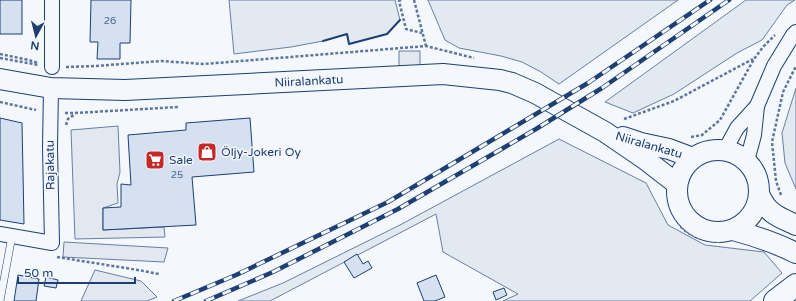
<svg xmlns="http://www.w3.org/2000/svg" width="796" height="301" font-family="'Varela Round',sans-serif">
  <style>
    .green { fill: #e3e9f0; stroke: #687fa3 }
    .parking { fill: #e3e8f0; stroke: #687fa3 }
    .building { fill: #d5e0f0; stroke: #1d3f73 }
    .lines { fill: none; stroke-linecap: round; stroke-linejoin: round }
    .lane-casing { stroke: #1d3f73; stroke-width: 8 }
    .street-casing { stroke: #1d3f73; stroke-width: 16 }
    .secondary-casing { stroke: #1d3f73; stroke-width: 22 }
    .highway-casing { stroke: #1d3f73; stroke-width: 24 }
    .path { stroke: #5e769c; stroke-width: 2.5; stroke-dasharray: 3 2; stroke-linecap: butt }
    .lane { stroke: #f4f7fb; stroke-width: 7 }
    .street { stroke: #f4f7fb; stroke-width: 14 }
    .secondary { stroke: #f4f7fb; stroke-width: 20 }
    .highway { stroke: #f4f7fb; stroke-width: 22 }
    .rail-casing { stroke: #1d3f73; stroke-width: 4.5 }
    .rail { stroke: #f4f7fb; stroke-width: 3; stroke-dasharray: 9; stroke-linecap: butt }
    .wall { stroke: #1d3f73; stroke-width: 2 }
    .labels { text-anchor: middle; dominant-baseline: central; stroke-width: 3; stroke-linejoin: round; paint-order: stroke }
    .number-label { font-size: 10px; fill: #4b6792 }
    .street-label { font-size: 12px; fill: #1d3f73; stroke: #f4f7fb }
    .poi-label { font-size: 12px; fill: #1d3f73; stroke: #f4f7fb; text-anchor: start }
  </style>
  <rect width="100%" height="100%" fill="#f4f7fb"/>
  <g class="green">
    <path d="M229,0H395L400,20L387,34L349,44L347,34L323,41L291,47L234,54Z"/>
    <path d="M428,0H678L559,84L541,72L522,62L501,56L459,48L445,40Z"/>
    <path d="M746,0H795L787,5L762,40L737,53L674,94L633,113L605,102Z"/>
    <path d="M796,88V189L785,163L782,133Z"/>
    <path d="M559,139L646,183L668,225L705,245L764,252L782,273L750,301H503L518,294L443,252L436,214L270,301H238L283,283L400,225Z"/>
    <path d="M95,270L141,281L157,297L147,301H81Z"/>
  </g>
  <g class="parking">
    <rect x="399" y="51" width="21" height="16"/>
    <path d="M118,126L120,172L117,184L118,203L103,208V230L164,227L165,237L75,239L71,130Z"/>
    <path d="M64,242L168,248L164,262L63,257Z"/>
  </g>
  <g class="building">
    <rect x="0" y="0" width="22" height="34"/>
    <path d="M91,0H131L130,43H120V59H97L98,42H90Z"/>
    <path d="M0,118L22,123L24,224L0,220Z"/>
    <path d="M250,118L254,172L192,177L196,225L103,230V208L121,207V184L131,185L128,135L186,130V123Z"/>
    <path d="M357,254L363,264L368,261L372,268L354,278L344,262Z"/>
    <path d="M18,275L39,279L36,301H14Z"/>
    <path d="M436,275L445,297L435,301H424L417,283Z"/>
    <path d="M46,277L58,280L56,288L44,286Z"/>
    <path d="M504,288L507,295L496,300L493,292Z"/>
  </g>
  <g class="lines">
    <defs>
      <path id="lane" d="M0,301L12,236"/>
      <g id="street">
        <path d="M52,67V0"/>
        <path d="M725,150L737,128L757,106"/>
        <path d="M747,161L754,135L757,106L774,66L793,35L796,32"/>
        <path d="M0,234L52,243L50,147L51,88"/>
      </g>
      <g id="secondary">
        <path d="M0,79L51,88L125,90L443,74L500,80L512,83L535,93L605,132L646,160L677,184"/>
        <path d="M623,137L641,143L669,149L693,158"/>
        <circle cx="718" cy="191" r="41"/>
        <path d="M760,196C768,214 779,217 796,225"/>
        <path d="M733,230C755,236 776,243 796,253"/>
      </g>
      <path id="highway" d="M775,301L796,285"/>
    </defs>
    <use href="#lane" class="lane-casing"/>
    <use href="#street" class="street-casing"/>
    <use href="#secondary" class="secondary-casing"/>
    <use href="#highway" class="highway-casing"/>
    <g class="path">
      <path d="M401,0L399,1L406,29L422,33"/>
      <path d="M414,0L426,46"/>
      <path d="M0,54L29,60L38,63"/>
      <path d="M0,58L39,65"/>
      <path d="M66,67L96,66L161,61L204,64L426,46L474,58"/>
      <path d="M0,102L36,110"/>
      <path d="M65,113H75L178,107"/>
      <path d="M624,119L674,101L753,59"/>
      <path d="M66,125L68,119L75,114"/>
      <path d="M691,137L702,135L720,120L754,59L763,47L775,35"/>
      <path d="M781,195L776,181L772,142L783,92L796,66"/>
      <path d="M669,199C678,232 687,237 720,242"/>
      <path d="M57,257L138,270L159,274"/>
    </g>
    <use href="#lane" class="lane"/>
    <use href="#street" class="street"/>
    <use href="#secondary" class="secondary"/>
    <use href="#highway" class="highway"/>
    <defs>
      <g id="rail">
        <path d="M174,301L236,275L388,202L588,83L710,0"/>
        <path d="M206,301L273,272L398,209L536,129L602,88L729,0"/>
      </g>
    </defs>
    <use href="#rail" class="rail-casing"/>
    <use href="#rail" class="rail"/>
    <path class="wall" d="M323,41L347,34L349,44L387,34L400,20"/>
  </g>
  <defs>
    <symbol id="shop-square" viewBox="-11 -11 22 22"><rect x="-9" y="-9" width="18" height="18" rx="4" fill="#c62828" stroke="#f4f7fb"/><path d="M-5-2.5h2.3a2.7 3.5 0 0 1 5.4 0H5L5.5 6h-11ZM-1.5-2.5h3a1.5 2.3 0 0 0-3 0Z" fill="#fff"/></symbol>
    <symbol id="supermarket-square" viewBox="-11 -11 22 22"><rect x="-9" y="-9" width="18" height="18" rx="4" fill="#c62828" stroke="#f4f7fb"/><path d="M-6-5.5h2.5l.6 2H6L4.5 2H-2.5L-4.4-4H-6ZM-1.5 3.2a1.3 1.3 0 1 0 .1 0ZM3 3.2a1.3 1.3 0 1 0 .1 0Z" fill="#fff"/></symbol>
  </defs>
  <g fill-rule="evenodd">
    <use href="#shop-square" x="196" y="141" width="22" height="22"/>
    <use href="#supermarket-square" x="144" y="149" width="22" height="22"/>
  </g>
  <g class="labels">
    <g class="number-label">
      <text x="110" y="21">26</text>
      <text x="177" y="175">25</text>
    </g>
    <g class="street-label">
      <text transform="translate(309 81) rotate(-3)">Niiralankatu</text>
      <text transform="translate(649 145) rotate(16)">Niiralankatu</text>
      <text transform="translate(50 165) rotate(-91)">Rajakatu</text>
    </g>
    <g class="poi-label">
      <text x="221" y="152">Öljy-Jokeri Oy</text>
      <text x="169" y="160">Sale</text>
    </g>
  </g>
  <g transform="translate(36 36) rotate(187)" stroke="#f4f7fb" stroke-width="3" paint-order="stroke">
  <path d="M0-3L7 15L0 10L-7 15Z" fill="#1d3f73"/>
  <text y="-6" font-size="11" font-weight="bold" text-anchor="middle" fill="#1d3f73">N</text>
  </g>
  <path d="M18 277v6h117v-6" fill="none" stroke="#1d3f73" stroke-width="2"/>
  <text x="24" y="277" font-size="12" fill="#1d3f73" stroke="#f4f7fb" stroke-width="3" paint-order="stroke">50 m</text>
</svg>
